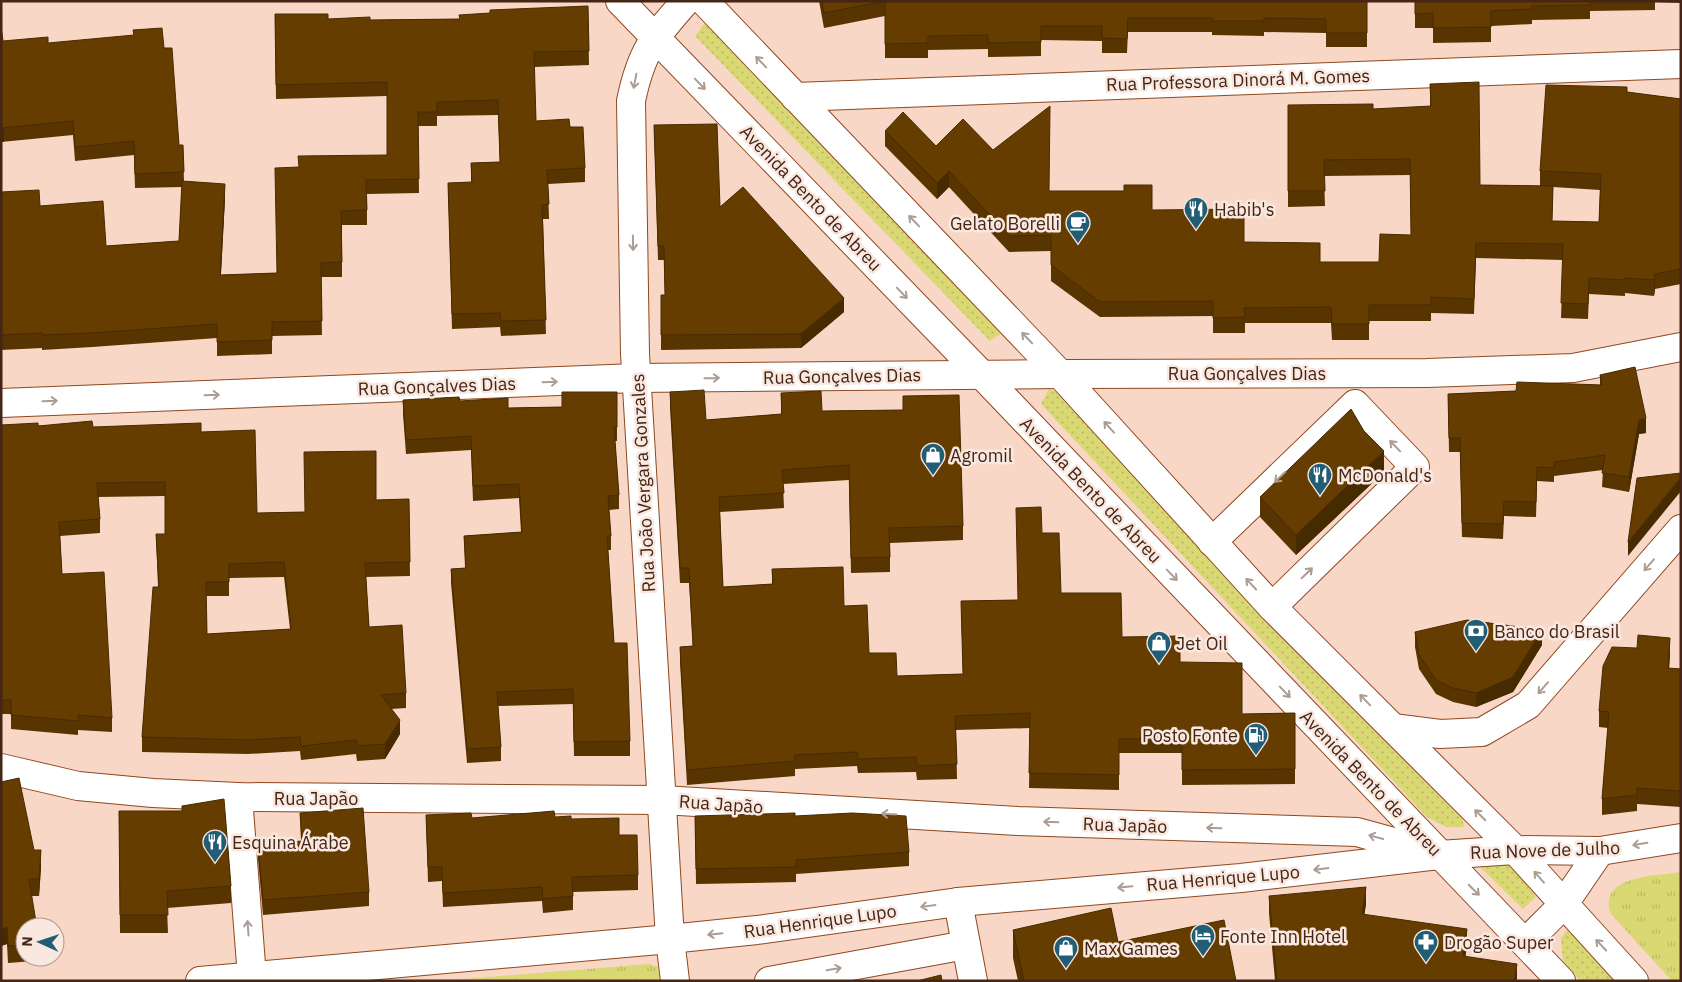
<svg xmlns="http://www.w3.org/2000/svg" width="1682" height="982" font-family="'IBM Plex Sans',sans-serif">
  <style>
    .grass { fill: url(#grass-dots) }
    .park { fill: url(#park-tufts) }
    .lines { fill: none; stroke-linecap: round; stroke-linejoin: round }
    .minor-casing { stroke: #8f481f; stroke-width: 30 }
    .major-casing { stroke: #8f481f; stroke-width: 30 }
    .minor { stroke: #fff; stroke-width: 28 }
    .major { stroke: #fff; stroke-width: 28 }
    .wall { fill: #583400; fill-rule: evenodd }
    .shaded-wall { fill: #472b00 }
    .building { fill: #663d00; stroke: #472b00; fill-rule: evenodd }
    .oneway { stroke: #ab9d96 }
    .labels { text-anchor: middle; dominant-baseline: central; stroke-width: 5; stroke-linejoin: round; paint-order: stroke }
    .street-label { font-size: 18px; fill: #452515; stroke: #f9e8e0 }
    .poi-label { font-size: 18px; fill: #452515; stroke: #f9e8e0; text-anchor: start }
  </style>
  <defs>
    <pattern id="grass-dots" width="8" height="8" patternUnits="userSpaceOnUse" patternTransform="scale(1.25)"><rect width="8" height="8" fill="#d9d873"/><path d="M2 2h.1M6 6h.1" fill="none" stroke="#bcb963" stroke-width="1.8" stroke-linecap="round"/></pattern>
    <pattern id="park-tufts" width="24" height="20" patternUnits="userSpaceOnUse" patternTransform="scale(1.25)"><rect width="24" height="20" fill="#d9d873"/><path d="M3 7l-1-3M5 7V3M7 7l1-3M15 17l-1-3M17 17v-4M19 17l1-3" fill="none" stroke="#bcb963"/></pattern>
  </defs>
  <rect width="100%" height="100%" fill="#f8d7c6"/>
  <g class="grass">
    <path d="M707,20L1006,330L990,341L695,36Z"/>
    <path d="M1049,389L1064,395L1461,811L1464,827H1446L1427,817L1041,404Z"/>
    <path d="M1509,863L1536,897L1523,909L1478,865Z"/>
    <path d="M1570,926L1620,981H1581L1563,961L1561,938Z"/>
  </g>
  <g class="park">
    <path d="M1681,872V981H1672L1611,914C1597,875 1657,876 1681,872Z"/>
    <path d="M649,964L658,967L660,981H440Z"/>
  </g>
  <g class="lines">
    <defs>
      <g id="minor">
        <path d="M795,97L1681,64"/>
        <path d="M1,403L636,378L1060,374L1427,373L1573,368L1681,347"/>
        <path d="M1212,542L1355,404L1415,467L1272,607"/>
        <path d="M1393,728L1440,734L1482,732L1528,705L1681,529"/>
        <path d="M1,768L78,786L153,793L238,797L662,800L1018,821L1357,832L1426,851"/>
        <path d="M238,797L252,977"/>
        <path d="M958,902L973,981"/>
        <path d="M200,981L670,939L757,930L958,902L1241,878L1439,855L1515,850L1600,851L1681,838"/>
        <path d="M675,981L670,939L635,354L631,101C641,52 653,38 686,1"/>
        <path d="M769,981L966,945"/>
      </g>
      <g id="major">
        <path d="M620,1L982,375L1561,981"/>
        <path d="M704,1L1060,374L1272,607L1515,850L1634,981"/>
        <path d="M1526,942L1563,905L1600,851"/>
      </g>
    </defs>
    <use href="#minor" class="minor-casing"/>
    <use href="#major" class="major-casing"/>
    <use href="#minor" class="minor"/>
    <use href="#major" class="major"/>
  </g>
  <g class="wall">
    <path d="M819,1H1367V47H1326V33L1264,32V36L1212,35V32H1128L1127,53H1102V41L1041,40V56L988,57V49L928,50V58H885V16L824,28Z"/>
    <path d="M1415,1H1681V3L1655,2V10L1590,11V19L1532,20V24L1491,26V42L1433,43V28H1415Z"/>
    <path d="M588,6L589,65L534,67L536,121L570,127L585,168V182L548,184L549,219H543L546,334L501,336L500,327L452,329L448,183L471,182V163L500,162L498,115L437,116V126H418L419,193L367,194V225H342V277H321L322,335L272,336V354L217,356V338L92,347L42,350V348L1,350V192L40,206L106,246L179,241L182,187L135,188L134,155L75,161L73,135L1,142V26L3,41L48,43L164,48L179,145H183L184,182L225,198L221,275L277,273L298,167L387,155V96L276,99L275,14L328,19L370,20L459,19L490,13Z"/>
    <path d="M1430,84L1480,185L1540,186V171L1627,92L1681,99V284L1655,289L1654,296L1625,293V296L1589,294L1588,319L1561,318L1563,260L1476,258L1474,314L1431,313V321H1369V340H1332L1331,323H1245V333H1213V316L1100,317L1051,281V251L1009,252L949,187L937,199L885,146V131L936,146L1049,191L1152,210L1244,242L1320,262H1379L1411,235L1410,175L1324,176L1325,206L1288,207V105L1373,109L1430,107ZM1553,187L1600,190L1599,222L1552,221Z"/>
    <path d="M654,125L720,207L844,312L801,348L661,350V295H665L664,260H658Z"/>
    <path d="M1600,375L1646,433L1639,434L1629,492L1602,487L1603,470L1554,476V482L1537,481L1536,517L1504,516L1503,539L1462,537L1460,452H1449L1448,394L1516,391L1600,385Z"/>
    <path d="M617,392V441H615L619,495V509L609,510L611,536V550H608L614,643L630,741V756H574L573,704L498,706L501,747V761L467,763L451,583V569L465,568L464,536L521,532L519,498L473,501L471,450L406,454L403,414V400L460,401L508,408L562,407Z"/>
    <path d="M670,392L706,420L781,414V393L822,411L903,410V396L963,526V540L890,543V572L851,573L849,480L783,484L784,508L720,512L723,587L772,584V569L844,606L869,653L897,676L963,674L961,601L1018,600L1042,533L1061,593L1122,637L1180,662L1242,714L1295,713V784L1182,785V753H1119V790L1029,788L1030,728L956,730L957,779L917,780L916,772L858,773L857,766L795,769V776L687,785L680,662V647L693,646L689,583H680L670,407Z"/>
    <path d="M1,425L93,427L201,432L257,513L305,512L376,500L409,499L410,576L366,577L369,627L406,693V708L391,709L400,734L385,759L357,761L356,754L301,760L300,751L248,754L142,752V737L158,587L156,534H165V496L98,497L100,519V533L60,536L62,574L112,718V732L78,730V735L11,729V714H1ZM284,577L290,629L207,634L206,596H229V578Z"/>
    <path d="M1364,431L1384,472L1296,555L1260,517V497Z"/>
    <path d="M1415,632L1542,645L1513,692L1476,707L1453,702L1436,694L1419,669L1415,647Z"/>
    <path d="M1670,654L1669,668L1681,669V807L1637,804V811L1602,815V799L1608,728L1599,727V711Z"/>
    <path d="M119,811L231,886V903L167,908L168,933H120Z"/>
    <path d="M300,813L369,892V906L263,915L258,859V845L301,841Z"/>
    <path d="M426,815L472,818L555,817L571,819L619,835L638,875V890L573,892V910L543,913L542,901L443,907L442,881L428,882Z"/>
    <path d="M695,816H795L909,852V866L796,874V882L696,884Z"/>
    <path d="M34,850L41,867L39,896H32L25,927V957H35L34,961L8,963L7,944L1,946Z"/>
    <path d="M1269,896L1366,904L1364,915L1467,946L1465,957L1517,981H1275L1269,913Z"/>
    <path d="M1013,930L1118,942L1236,981H1018L1013,958Z"/>
  </g>
  <g class="shaded-wall">
    <path d="M4,127V142H1V128Z"/>
    <path d="M949,171V187L937,199V183Z"/>
    <path d="M225,184V198L220,290V275Z"/>
    <path d="M1655,274V289L1654,296V280Z"/>
    <path d="M844,298V312L801,348V334Z"/>
    <path d="M1646,418V433L1639,434L1629,492V477L1639,420Z"/>
    <path d="M1384,451V472L1296,555V535Z"/>
    <path d="M1681,477V491L1628,556V542Z"/>
    <path d="M1542,630V645L1513,692L1476,707V693Z"/>
    <path d="M1670,638V654L1668,684V668Z"/>
    <path d="M400,720V734L385,759V744Z"/>
    <path d="M41,850V867L39,896V879Z"/>
    <path d="M1366,887V904L1362,931V914Z"/>
    <path d="M7,927V944L1,946V929Z"/>
    <path d="M1467,929V946L1463,973V956Z"/>
    <path d="M1517,964V981H1514Z"/>
  </g>
  <g class="building">
    <path d="M822,1H1367V33H1326V19L1264,18V21H1212V18H1128L1127,39L1102,38V26H1041V42L988,43V35L928,36V43L885,44V1L824,13Z"/>
    <path d="M1415,1H1590V5L1531,6L1532,9L1491,11V27L1433,28V13L1415,14Z"/>
    <path d="M588,6L589,51L534,52L536,121L569,119L570,127H583L585,168L547,170L549,204L542,205L546,320L501,321L500,313L452,314L448,183L472,182L471,163L500,162L498,100L437,102V112H418L419,179L366,180L367,210L341,211L342,262L321,263L322,321L272,322V340L217,342V324L92,333L42,335V333L1,335V192L39,190L40,206L103,201L106,246L179,241L182,181L225,184L220,275L277,273L275,168L299,167L298,156L387,155V82L276,85L275,14H328V19L370,17V20L460,19L459,15L490,13V10Z"/>
    <path d="M1,26L3,41L48,37V43L134,35L133,30L162,28L164,48H172L179,145H183L184,172L135,174L134,141L75,147L73,121L1,128Z"/>
    <path d="M1479,82L1480,185L1553,186L1552,221L1599,222L1601,174L1540,171L1546,85L1627,87V92L1681,99V269L1655,274L1654,280L1625,278V280L1589,278L1588,304L1561,303L1563,244L1476,243L1474,299L1431,297V305H1369V324H1332L1331,307L1244,308L1245,317L1213,318V301L1100,302L1051,265V235L1009,236L949,171L937,183L885,131L903,112L936,146L963,119L993,150L1050,106L1049,191H1124V185H1152V210L1244,209V242L1320,243V262H1379L1380,234L1411,235L1410,159L1324,160L1325,191H1288V105L1373,104V109L1431,106L1430,84Z"/>
    <path d="M717,124L720,207L743,187L844,298L801,334L661,335V295H665L664,246H658L654,125Z"/>
    <path d="M1635,367L1646,418L1639,420L1629,477L1602,473L1605,455L1554,462V468L1537,467L1536,502L1504,501L1503,524L1462,523L1460,438H1449L1448,394L1516,391L1517,382L1602,385L1600,375Z"/>
    <path d="M704,390L706,420L782,414L781,393L821,391L822,411L903,410V396L959,395L963,526L889,528L890,557L851,558L849,465L782,470L784,493L719,497L723,587L773,584L772,569L843,567L844,606L867,605L869,653H896L897,676L963,674L961,601L1018,600L1016,508L1041,507L1042,533H1059L1061,593H1121L1122,637L1180,636V662L1242,663V714L1295,713V769L1182,770V738L1119,739V775L1029,773L1030,713L955,716L957,764L917,766L916,757L858,759L857,752L795,755V761L687,770L680,647L693,646L689,568H680L670,392Z"/>
    <path d="M562,392H617V427H614L619,495L608,496L611,536H607L614,643H627L630,741L574,742L573,689L497,692L501,747L467,749L451,569L466,568L464,536L522,532L519,484L473,486L471,436L406,440L403,400L459,397L460,401L508,398V408L562,407Z"/>
    <path d="M1351,409L1364,431L1384,451L1296,535L1260,497Z"/>
    <path d="M92,421L93,427L201,423V432L255,430L257,513L305,512L304,452L376,451V500L409,499L410,562L365,563L369,627L402,625L406,693L381,695L400,720L385,744L357,746L356,740L301,746L300,737L248,740L142,737L153,587H159L156,534H165V482L97,483L100,519L59,522L62,574L104,572L112,718L78,715V721L11,715V700H1V425L38,423V426ZM284,562L291,629L207,634L206,582H229V564Z"/>
    <path d="M1681,473V477L1628,542L1637,478Z"/>
    <path d="M1467,620L1542,630L1513,677L1476,693L1453,688L1436,680L1419,655L1415,632Z"/>
    <path d="M1638,635L1670,638L1668,668L1681,669V791L1637,788V795L1602,799L1609,712L1599,711L1603,666L1612,647L1637,648Z"/>
    <path d="M19,778L34,850H41L39,879H29L36,922V927H25V945L8,946L7,927L1,929V782Z"/>
    <path d="M224,799L231,886L167,891L168,915H120L119,811H182V806Z"/>
    <path d="M363,808L369,892L263,900L258,845L302,841L300,813Z"/>
    <path d="M554,811L555,817L571,816V819L619,818V835H637L638,875L572,877L573,896L543,899L542,887L443,893L442,867H428L426,815L471,813L472,818Z"/>
    <path d="M795,813V816L852,813L906,816L909,852L796,860V867L696,869L695,816Z"/>
    <path d="M1366,887L1362,914L1467,929L1463,956L1517,964L1514,981H1277L1269,896Z"/>
    <path d="M1111,908L1118,942L1224,920L1236,981H1024L1013,930Z"/>
    <path d="M941,975L942,981H917Z"/>
  </g>
  <defs><path id="oneway-shaft" d="M-6 0H5M1.5-3L5.5 0L1.5 3" fill="none" stroke-width="1.6" stroke-linecap="round" stroke-linejoin="round" transform="scale(1.25)"/></defs>
  <g class="oneway">
    <use href="#oneway-shaft" transform="translate(761 62) rotate(-134)"/>
    <use href="#oneway-shaft" transform="translate(635 81) rotate(101)"/>
    <use href="#oneway-shaft" transform="translate(700 84) rotate(46)"/>
    <use href="#oneway-shaft" transform="translate(914 221) rotate(-134)"/>
    <use href="#oneway-shaft" transform="translate(633 243) rotate(89)"/>
    <use href="#oneway-shaft" transform="translate(902 293) rotate(46)"/>
    <use href="#oneway-shaft" transform="translate(1027 338) rotate(-134)"/>
    <use href="#oneway-shaft" transform="translate(712 378) rotate(-1)"/>
    <use href="#oneway-shaft" transform="translate(550 382) rotate(-2)"/>
    <use href="#oneway-shaft" transform="translate(212 395) rotate(-2)"/>
    <use href="#oneway-shaft" transform="translate(50 401) rotate(-2)"/>
    <use href="#oneway-shaft" transform="translate(1109 427) rotate(-132)"/>
    <use href="#oneway-shaft" transform="translate(1395 446) rotate(-134)"/>
    <use href="#oneway-shaft" transform="translate(1280 477) rotate(136)"/>
    <use href="#oneway-shaft" transform="translate(1649 565) rotate(131)"/>
    <use href="#oneway-shaft" transform="translate(1307 573) rotate(-44)"/>
    <use href="#oneway-shaft" transform="translate(1172 575) rotate(46)"/>
    <use href="#oneway-shaft" transform="translate(1251 584) rotate(-133)"/>
    <use href="#oneway-shaft" transform="translate(1543 688) rotate(131)"/>
    <use href="#oneway-shaft" transform="translate(1285 692) rotate(46)"/>
    <use href="#oneway-shaft" transform="translate(1365 700) rotate(-134)"/>
    <use href="#oneway-shaft" transform="translate(889 814) rotate(-177)"/>
    <use href="#oneway-shaft" transform="translate(1480 815) rotate(-135)"/>
    <use href="#oneway-shaft" transform="translate(1051 822) rotate(-178)"/>
    <use href="#oneway-shaft" transform="translate(1214 828) rotate(-178)"/>
    <use href="#oneway-shaft" transform="translate(1376 837) rotate(-165)"/>
    <use href="#oneway-shaft" transform="translate(1640 844) rotate(171)"/>
    <use href="#oneway-shaft" transform="translate(1321 869) rotate(173)"/>
    <use href="#oneway-shaft" transform="translate(1539 877) rotate(-131)"/>
    <use href="#oneway-shaft" transform="translate(1125 887) rotate(175)"/>
    <use href="#oneway-shaft" transform="translate(1474 890) rotate(45)"/>
    <use href="#oneway-shaft" transform="translate(928 906) rotate(172)"/>
    <use href="#oneway-shaft" transform="translate(248 928) rotate(-94)"/>
    <use href="#oneway-shaft" transform="translate(715 934) rotate(174)"/>
    <use href="#oneway-shaft" transform="translate(1601 945) rotate(-133)"/>
    <use href="#oneway-shaft" transform="translate(834 969) rotate(-10)"/>
  </g>
  <defs>
    <symbol id="restaurant-pin" viewBox="-11 -11 22 30"><path d="M0 17L-7.5 6A9.5 9.5 0 1 1 7.5 6Z" fill="#215d75" stroke="#f9e8e0"/><path d="M-5-6h1v4h1v-4h1v4h1v-4h1v5L-1.5 .5V6h-2V.5L-5-1ZM5-6V6H3V1.5H1.5Q1.5-4 5-6Z" fill="#fff"/></symbol>
    <symbol id="cafe-pin" viewBox="-11 -11 22 30"><path d="M0 17L-7.5 6A9.5 9.5 0 1 1 7.5 6Z" fill="#215d75" stroke="#f9e8e0"/><path d="M-5.5-4.5H6V0H3Q3 3.5 0 3.5H-2.5Q-5.5 3.5-5.5 0ZM3-3.2v2h1.7v-2ZM-6 4.5H4V6H-6Z" fill="#fff"/></symbol>
    <symbol id="shop-pin" viewBox="-11 -11 22 30"><path d="M0 17L-7.5 6A9.5 9.5 0 1 1 7.5 6Z" fill="#215d75" stroke="#f9e8e0"/><path d="M-5-2.5h2.3a2.7 3.5 0 0 1 5.4 0H5L5.5 6h-11ZM-1.5-2.5h3a1.5 2.3 0 0 0-3 0Z" fill="#fff"/></symbol>
    <symbol id="bank-pin" viewBox="-11 -11 22 30"><path d="M0 17L-7.5 6A9.5 9.5 0 1 1 7.5 6Z" fill="#215d75" stroke="#f9e8e0"/><path d="M-6-4H6V4H-6ZM0-2.3a2.3 2.3 0 1 0 0 4.6a2.3 2.3 0 1 0 0-4.6Z" fill="#fff"/></symbol>
    <symbol id="fuel-pin" viewBox="-11 -11 22 30"><path d="M0 17L-7.5 6A9.5 9.5 0 1 1 7.5 6Z" fill="#215d75" stroke="#f9e8e0"/><path d="M-5.5-6h7V0h2V4h1.3V-2.5L3-4.5l.8-.8L6-3V5H2.5V1h-1V6h-7ZM-4.2-4.7v3.2H.2V-4.7Z" fill="#fff"/></symbol>
    <symbol id="hotel-pin" viewBox="-11 -11 22 30"><path d="M0 17L-7.5 6A9.5 9.5 0 1 1 7.5 6Z" fill="#215d75" stroke="#f9e8e0"/><path d="M-6-4.5h1.5V1H6V5H4.5V3h-9V5H-6ZM-4 0a1.8 1.8 0 1 1 3.6 0ZM.5 0V-2.5h3Q6-2.5 6 0Z" fill="#fff"/></symbol>
    <symbol id="pharmacy-pin" viewBox="-11 -11 22 30"><path d="M0 17L-7.5 6A9.5 9.5 0 1 1 7.5 6Z" fill="#215d75" stroke="#f9e8e0"/><path d="M-2-6h4v4h4v4h-4v4h-4v-4h-4v-4h4Z" fill="#fff"/></symbol>
  </defs>
  <g fill-rule="evenodd">
    <use href="#restaurant-pin" x="1182" y="195" width="28" height="38"/>
    <use href="#cafe-pin" x="1064" y="209" width="28" height="38"/>
    <use href="#shop-pin" x="919" y="441" width="28" height="38"/>
    <use href="#restaurant-pin" x="1306" y="461" width="28" height="38"/>
    <use href="#bank-pin" x="1462" y="617" width="28" height="38"/>
    <use href="#shop-pin" x="1145" y="629" width="28" height="38"/>
    <use href="#fuel-pin" x="1242" y="721" width="28" height="38"/>
    <use href="#restaurant-pin" x="201" y="828" width="28" height="38"/>
    <use href="#hotel-pin" x="1189" y="922" width="28" height="38"/>
    <use href="#pharmacy-pin" x="1412" y="928" width="28" height="38"/>
    <use href="#shop-pin" x="1052" y="934" width="28" height="38"/>
  </g>
  <g class="labels">
    <g class="street-label">
      <text transform="translate(1238 80) rotate(-2)">Rua Professora Dinorá M. Gomes</text>
      <text transform="translate(811 198) rotate(46)">Avenida Bento de Abreu</text>
      <text x="1247" y="373">Rua Gonçalves Dias</text>
      <text transform="translate(842 376) rotate(-1)">Rua Gonçalves Dias</text>
      <text transform="translate(437 386) rotate(-2)">Rua Gonçalves Dias</text>
      <text transform="translate(643 483) rotate(-93)">Rua João Vergara Gonzales</text>
      <text transform="translate(1091 490) rotate(46)">Avenida Bento de Abreu</text>
      <text transform="translate(1371 783) rotate(46)">Avenida Bento de Abreu</text>
      <text x="316" y="798">Rua Japão</text>
      <text transform="translate(721 804) rotate(4)">Rua Japão</text>
      <text transform="translate(1125 825) rotate(2)">Rua Japão</text>
      <text transform="translate(1545 850) rotate(-2)">Rua Nove de Julho</text>
      <text transform="translate(1223 878) rotate(-5)">Rua Henrique Lupo</text>
      <text transform="translate(820 921) rotate(-8)">Rua Henrique Lupo</text>
    </g>
    <g class="poi-label">
      <text x="1214" y="209">Habib's</text>
      <text x="1060" y="223" text-anchor="end">Gelato Borelli</text>
      <text x="950" y="455">Agromil</text>
      <text x="1338" y="475">McDonald's</text>
      <text x="1494" y="631">Banco do Brasil</text>
      <text x="1176" y="643">Jet Oil</text>
      <text x="1238" y="735" text-anchor="end">Posto Fonte</text>
      <text x="232" y="842">Esquina Árabe</text>
      <text x="1220" y="936">Fonte Inn Hotel</text>
      <text x="1444" y="942">Drogão Super</text>
      <text x="1084" y="948">Max Games</text>
    </g>
  </g>
  <rect width="1682" height="982" fill="none" stroke="#452515" stroke-width="5"/>
  <g transform="translate(40 942) rotate(273)"><circle r="24" fill="#f9e8e0" stroke="#b19a8f"/>
  <path d="M0-4L9 19L0 12L-9 19Z" fill="#215d75"/>
  <text y="-8" font-size="14" font-weight="bold" text-anchor="middle" fill="#452515">N</text>
  </g>
</svg>
